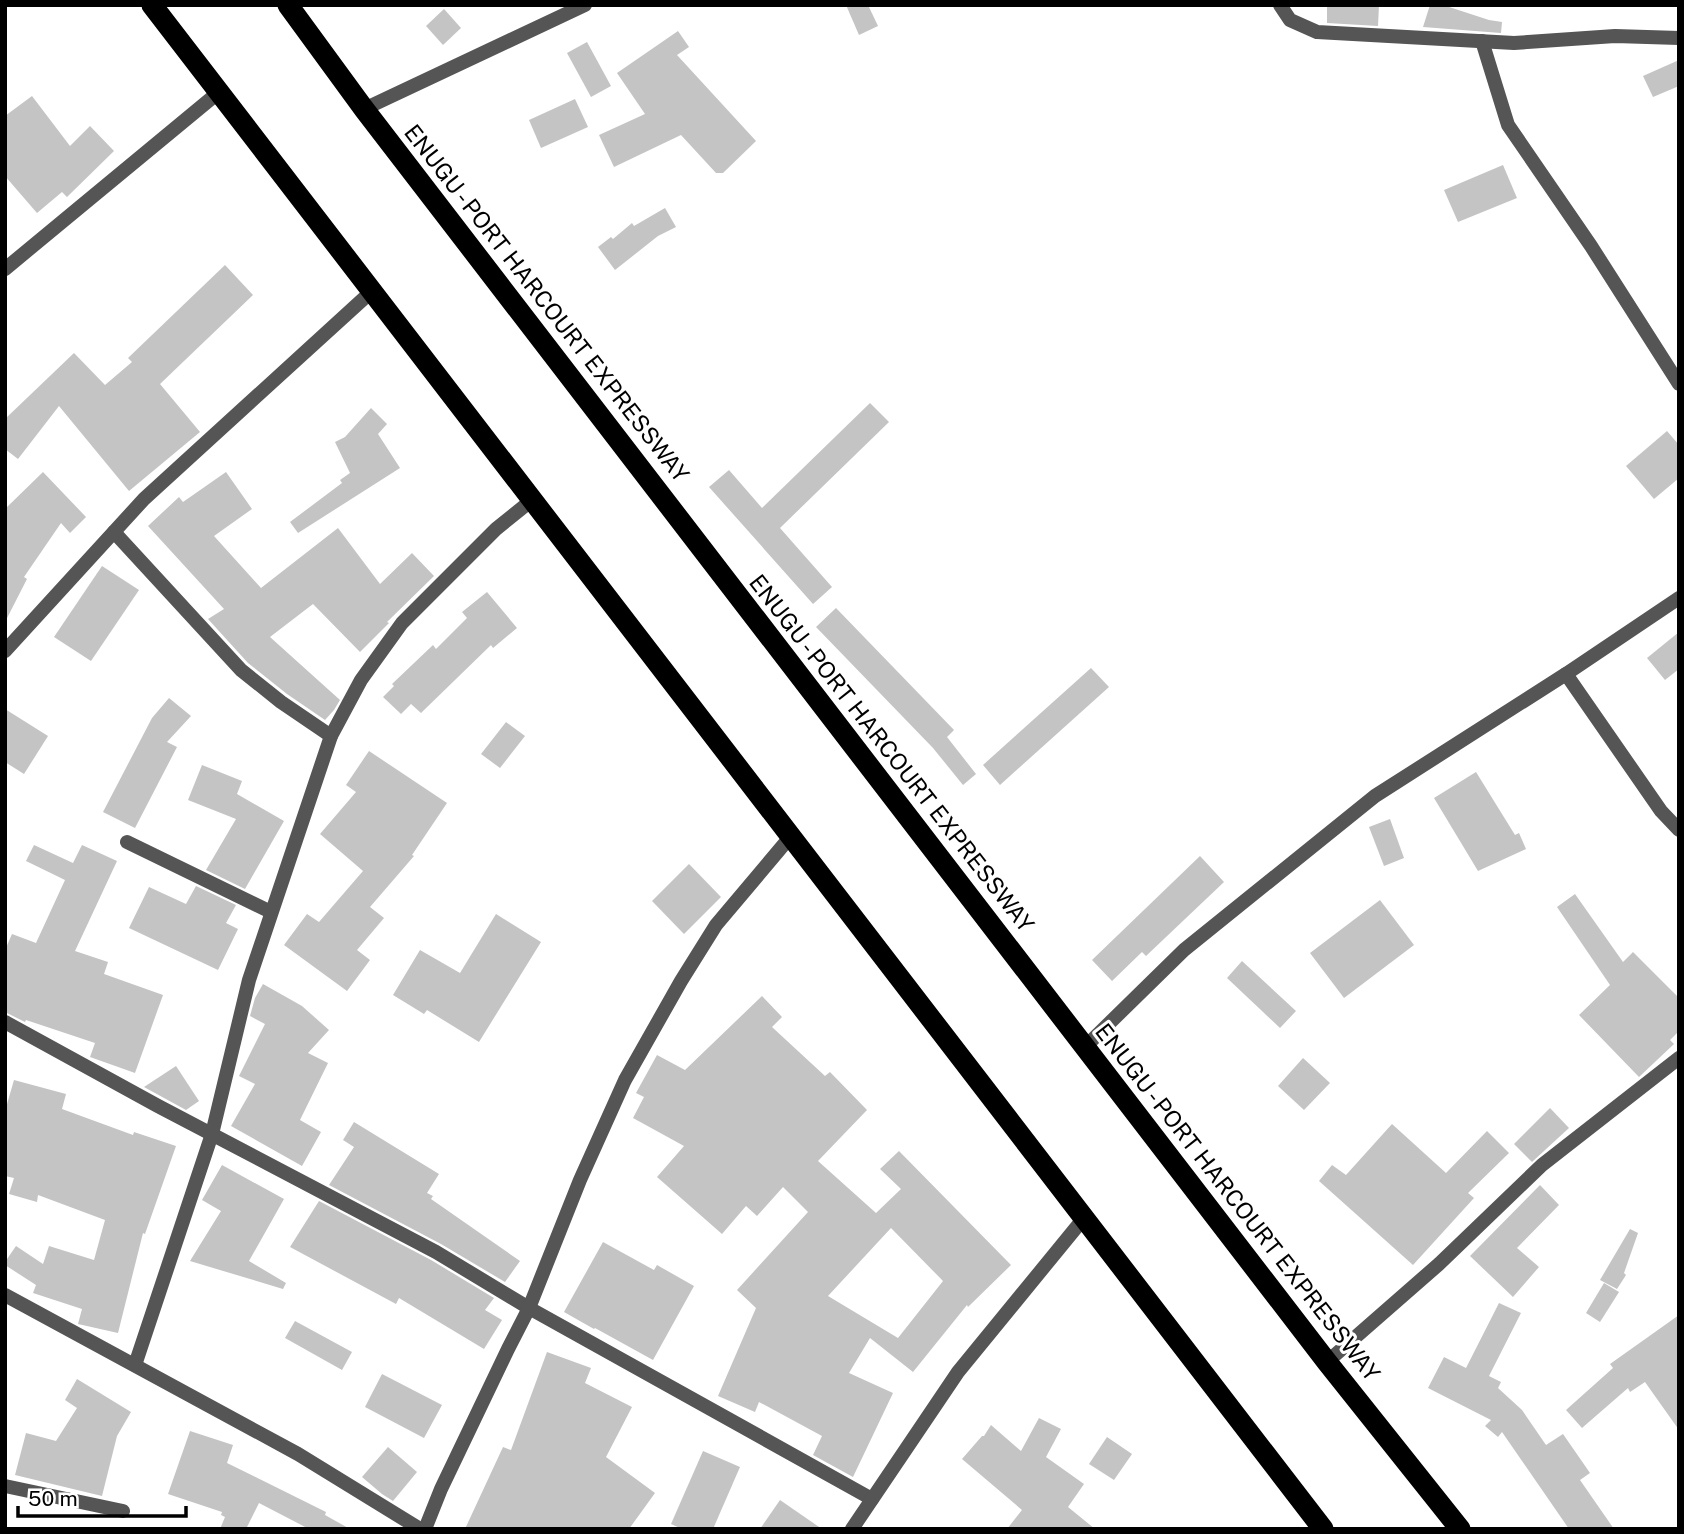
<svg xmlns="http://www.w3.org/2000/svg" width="1684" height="1534" font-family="'Public Sans',sans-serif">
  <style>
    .building { fill: #c4c4c4; fill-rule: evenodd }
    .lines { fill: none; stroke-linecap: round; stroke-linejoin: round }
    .street { stroke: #555; stroke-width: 14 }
    .highway { stroke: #000; stroke-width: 21 }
    .labels { text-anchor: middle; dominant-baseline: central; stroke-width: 6; stroke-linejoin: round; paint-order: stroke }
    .street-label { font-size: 23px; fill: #000; stroke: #fff }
  </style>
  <rect width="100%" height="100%" fill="#fff"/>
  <g class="building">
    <path d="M846,5H868L878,26L859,35Z"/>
    <path d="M1327,5H1379L1378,26L1327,23Z"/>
    <path d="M1430,5H1443L1489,20L1502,22L1501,33L1423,27Z"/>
    <path d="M444,9L461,28L443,45L426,26Z"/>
    <path d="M678,31L689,47L677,55L756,141L723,173H716L681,135L614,167L599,135L645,114L617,73Z"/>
    <path d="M587,42L611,86L591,97L567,53Z"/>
    <path d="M1679,60V86L1653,97L1643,76Z"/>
    <path d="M32,96L70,146L90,126L114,151L67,197L62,192L37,213L5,176V116Z"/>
    <path d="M575,99L588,127L541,148L529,120Z"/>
    <path d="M1503,165L1517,198L1458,222L1444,190Z"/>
    <path d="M665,208L676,227L658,236L615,270L598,247L611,237L613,239L632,223L634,226Z"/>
    <path d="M225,265L253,295L160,384L200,432L129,491L59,406L18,459L5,449V419L74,353L105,385L132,362L128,358Z"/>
    <path d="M870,403L889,422L780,528L832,587L813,604L709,487L729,470L762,508Z"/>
    <path d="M371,408L387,424L378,434L400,468L298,533L290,522L342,483L340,480L350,473L335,442L345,437Z"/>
    <path d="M1667,431L1679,445V478L1654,499L1626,466Z"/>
    <path d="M43,472L86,517L70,533L61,523L24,577L27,579L5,622V509Z"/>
    <path d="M226,472L252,509L214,536L261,588L338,528L380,584L412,553L434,576L387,622L389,623L360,652L313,604L270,637L340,700L334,710L325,720L287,694L248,663L208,619L224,609L148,526L179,497L183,502Z"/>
    <path d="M102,566L139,590L91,661L54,637Z"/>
    <path d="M487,592L517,628L493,648L491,645L421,713L411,704L401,714L383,697L394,686L392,684L433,645L436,649L467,618L462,612Z"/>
    <path d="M836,608L954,730L947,737L976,774L963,785L933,748L816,627Z"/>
    <path d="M1679,632V669L1665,680L1647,658Z"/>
    <path d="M1091,668L1109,687L1000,785L983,765Z"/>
    <path d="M169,698L191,716L167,742L177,747L135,828L103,812L152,718Z"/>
    <path d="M5,709L48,736L24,774L5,762Z"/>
    <path d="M506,722L525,736L500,768L481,754Z"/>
    <path d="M369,751L447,803L412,855L414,856L370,907L384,918L357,950L370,960L347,991L284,945L307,914L319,922L363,871L320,834L356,792L346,785Z"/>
    <path d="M202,765L242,781L237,794L284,821L245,889L206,870L236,819L188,800Z"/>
    <path d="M1476,772L1515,835L1519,833L1526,849L1478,871L1434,798Z"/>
    <path d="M1390,819L1404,858L1384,866L1369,827Z"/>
    <path d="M34,845L73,863L82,845L117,861L75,951L108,962L104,974L163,995L135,1073L90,1057L95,1043L26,1020L25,1022L5,1012V950L12,934L36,943L65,880L26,861Z"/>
    <path d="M1200,856L1224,882L1146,956L1142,952L1112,981L1092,960Z"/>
    <path d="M689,864L721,897L684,934L652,901Z"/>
    <path d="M196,886L236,905L226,923L238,929L218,970L129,928L149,887L186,904Z"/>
    <path d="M1575,894L1623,962L1633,952L1679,998V1031L1670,1040L1674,1044L1639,1077L1579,1015L1610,985L1557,907Z"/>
    <path d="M1380,900L1414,945L1344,998L1310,953Z"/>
    <path d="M496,914L541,942L479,1042L427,1010L424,1014L393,995L420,950L460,973Z"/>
    <path d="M1242,961L1296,1011L1280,1028L1227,978Z"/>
    <path d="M263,984L302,1006L329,1030L308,1053L328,1063L300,1120L321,1132L302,1166L231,1126L255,1084L239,1076L265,1024L250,1016L255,998Z"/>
    <path d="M762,996L782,1017L772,1027L825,1076L830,1072L867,1110L818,1161L876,1213L901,1189L880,1169L899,1151L1011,1265L968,1307L967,1305L913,1372L870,1338L849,1373L893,1393L853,1477L813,1455L822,1436L759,1402L755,1412L718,1396L756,1308L737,1290L808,1212L783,1187L757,1216L746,1206L722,1234L657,1177L684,1146L633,1118L644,1097L636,1093L657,1055L685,1070ZM891,1228L943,1281L898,1338L828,1296Z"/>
    <path d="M1303,1058L1330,1083L1304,1110L1278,1086Z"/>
    <path d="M176,1066L199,1101L186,1110L144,1087Z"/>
    <path d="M14,1080L66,1094L62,1109L133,1135L134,1132L176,1146L145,1234L143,1233L118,1333L78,1324L82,1309L33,1293L36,1285L5,1265V1262L16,1246L43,1264L49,1246L94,1260L105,1220L38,1195L37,1202L9,1194L14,1178L5,1176V1111Z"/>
    <path d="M1550,1108L1569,1128L1532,1162L1514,1144Z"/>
    <path d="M354,1122L439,1174L427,1193L433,1196L431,1199L520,1261L505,1282L441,1244L329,1185L354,1147L343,1140Z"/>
    <path d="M1392,1124L1446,1173L1487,1131L1509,1153L1468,1193L1474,1198L1413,1265L1319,1181L1332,1165L1346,1175Z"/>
    <path d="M222,1165L284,1199L249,1261L286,1283L283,1289L190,1261L221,1211L202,1200Z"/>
    <path d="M1540,1185L1559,1205L1517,1248L1539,1267L1513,1297L1470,1256Z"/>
    <path d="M319,1201L431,1260L494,1298L485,1310L502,1320L484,1349L399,1298L396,1304L290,1247Z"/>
    <path d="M1630,1229L1638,1233L1624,1273L1626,1275L1617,1289L1600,1280Z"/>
    <path d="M603,1242L654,1270L657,1265L694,1286L653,1360L595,1328L594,1329L564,1312Z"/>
    <path d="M1604,1283L1619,1292L1600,1322L1586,1313Z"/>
    <path d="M1499,1303L1521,1313L1489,1376L1501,1382L1498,1388L1522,1410L1546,1445L1563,1434L1590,1473L1580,1480L1614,1529H1569L1502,1432L1498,1437L1485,1426L1491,1420L1428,1388L1444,1357L1466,1368Z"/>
    <path d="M1679,1315V1430L1645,1382L1630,1392L1628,1388L1582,1428L1566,1410L1613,1368L1610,1364Z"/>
    <path d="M295,1321L352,1352L342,1370L285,1338Z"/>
    <path d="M547,1352L591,1368L585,1383L632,1407L606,1457L655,1493L629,1529H465L503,1447L511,1450Z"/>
    <path d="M382,1374L442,1405L424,1438L365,1407Z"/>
    <path d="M77,1379L131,1412L117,1436L102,1496L15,1475L26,1433L56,1441L77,1408L65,1400Z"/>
    <path d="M1039,1418L1061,1429L1046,1457L1084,1484L1068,1507L1095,1529H1007L1022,1510L962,1459L982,1436H984L991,1425L1021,1451Z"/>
    <path d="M190,1431L233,1445L227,1463L326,1512L325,1515L350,1529H309L259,1503L246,1529H220L225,1517L221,1515L222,1512L168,1494Z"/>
    <path d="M1107,1437L1132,1454L1114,1480L1089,1464Z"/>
    <path d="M388,1447L417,1472L393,1501L382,1494L362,1477Z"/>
    <path d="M703,1451L740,1467L713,1529H682L671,1524Z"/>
    <path d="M780,1500L822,1529H760Z"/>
  </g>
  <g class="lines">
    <g class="street">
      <path d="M1280,5L1290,20L1317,32L1514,43L1615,36L1679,38"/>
      <path d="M1482,41L1508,125L1591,246L1679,384"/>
      <path d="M364,109L585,5"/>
      <path d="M5,269L219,92"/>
      <path d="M114,532L241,670L281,702L331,736"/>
      <path d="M5,651L144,499L372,291"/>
      <path d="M1566,674L1661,811L1679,830"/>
      <path d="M127,842L271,912"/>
      <path d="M5,1022L158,1106L436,1252L529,1308L872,1499"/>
      <path d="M1085,1047L1184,950L1375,796L1566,674L1679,598"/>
      <path d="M5,1295L298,1454L420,1529"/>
      <path d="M1327,1362L1439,1264L1542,1165L1679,1058"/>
      <path d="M135,1365L212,1134L249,980L331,736L361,680L402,623L496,529L532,500"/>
      <path d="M5,1486L123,1511"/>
      <path d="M425,1529L441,1489L508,1349L529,1308L580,1180L625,1080L681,981L716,925L791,836"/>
      <path d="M852,1529L958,1372L1084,1218"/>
    </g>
    <g class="highway">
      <path d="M152,5L1323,1529"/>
      <path d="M288,5L364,109L1327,1362L1460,1529"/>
    </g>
  </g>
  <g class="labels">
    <g class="street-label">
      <text transform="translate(547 303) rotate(52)">ENUGU - PORT HARCOURT EXPRESSWAY</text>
      <text transform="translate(892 753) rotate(52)">ENUGU - PORT HARCOURT EXPRESSWAY</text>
      <text transform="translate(1238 1202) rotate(52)">ENUGU - PORT HARCOURT EXPRESSWAY</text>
    </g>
  </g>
  <rect width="1684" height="1534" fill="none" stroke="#000000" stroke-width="14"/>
  <path d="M18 1506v10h168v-10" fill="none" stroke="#000000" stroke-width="3.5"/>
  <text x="28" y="1506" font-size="21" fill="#000000" stroke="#ffffff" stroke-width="5" paint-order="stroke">50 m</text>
</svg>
